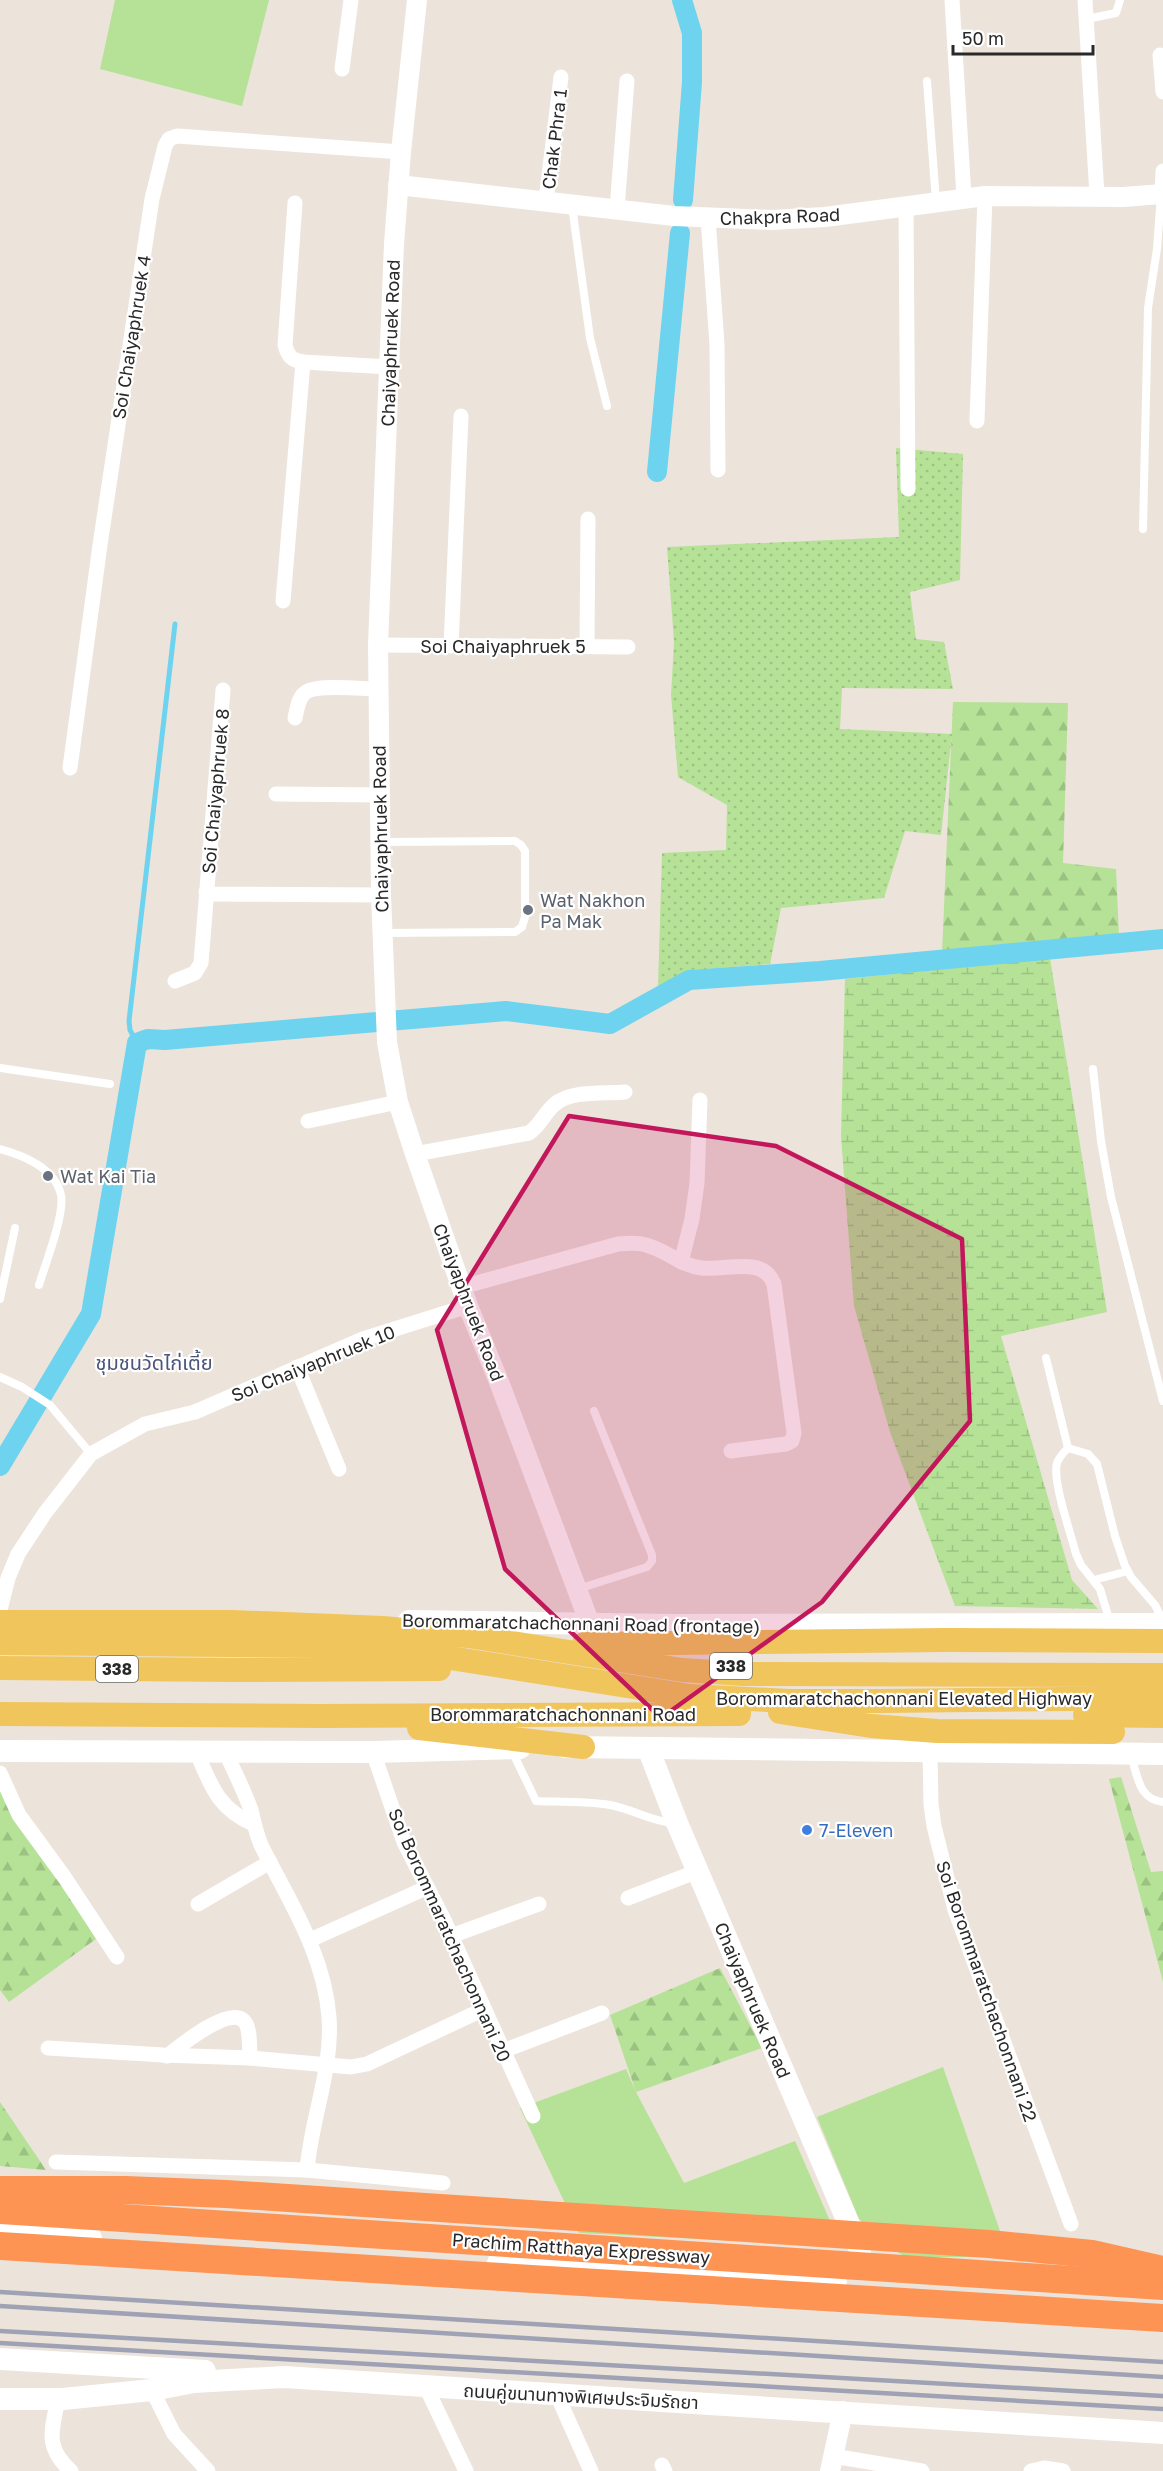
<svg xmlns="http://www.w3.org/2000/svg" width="1163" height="2471" font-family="'Golos Text','Noto Sans Thai',sans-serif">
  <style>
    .grass { fill: #b5e297 }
    .forest { fill: url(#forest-firs) }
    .wetland { fill: url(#wetland-marsh) }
    .garden { fill: url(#garden-dots) }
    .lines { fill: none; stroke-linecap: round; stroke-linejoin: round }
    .stream { stroke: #6ed3ee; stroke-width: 5 }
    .canal { stroke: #6ed3ee; stroke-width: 20 }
    .service { stroke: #fff; stroke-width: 8 }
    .minor { stroke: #fff; stroke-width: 15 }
    .tertiary { stroke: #fff; stroke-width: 20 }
    .secondary { stroke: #fff; stroke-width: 22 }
    .primary { stroke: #f0c55c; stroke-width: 24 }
    .motorway { stroke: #fd9454; stroke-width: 28 }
    .rail { stroke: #9ea2b4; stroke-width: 4.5 }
    .marked { fill: #c2185b; fill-opacity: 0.2; stroke: #c2185b; stroke-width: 4.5; stroke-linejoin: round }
    .worship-dot { fill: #6b7280; stroke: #fff; stroke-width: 2 }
    .shop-dot { fill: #3f7fe0; stroke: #fff; stroke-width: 2 }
    .labels { text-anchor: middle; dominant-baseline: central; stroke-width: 4.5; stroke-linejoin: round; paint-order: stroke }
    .shield { fill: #fff; stroke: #696969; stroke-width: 1.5 }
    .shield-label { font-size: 16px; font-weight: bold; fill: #292929 }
    .street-label { font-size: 18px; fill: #292929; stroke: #fff }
    .worship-label { font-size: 18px; fill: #5b616d; stroke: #fff; text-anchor: start }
    .shop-label { font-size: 18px; fill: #366cbe; stroke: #fff; text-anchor: start }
    .neighbourhood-label { font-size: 20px; fill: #4a557a; stroke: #fff }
  </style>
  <defs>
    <pattern id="forest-firs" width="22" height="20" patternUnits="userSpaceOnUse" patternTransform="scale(1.5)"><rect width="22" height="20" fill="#b5e297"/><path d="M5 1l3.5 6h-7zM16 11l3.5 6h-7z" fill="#9cc282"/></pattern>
    <pattern id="wetland-marsh" width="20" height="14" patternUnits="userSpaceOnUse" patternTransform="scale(1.5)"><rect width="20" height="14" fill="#b5e297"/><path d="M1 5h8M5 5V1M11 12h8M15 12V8" fill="none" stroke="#9cc282"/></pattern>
    <pattern id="garden-dots" width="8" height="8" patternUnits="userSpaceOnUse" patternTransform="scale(1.5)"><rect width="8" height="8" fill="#b5e297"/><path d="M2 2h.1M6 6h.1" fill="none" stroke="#9cc282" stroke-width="1.8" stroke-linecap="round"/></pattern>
  </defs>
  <rect width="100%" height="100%" fill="#ece3db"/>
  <g class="grass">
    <path d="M115,0H269L242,106L100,69Z"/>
    <path d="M943,2067L1000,2231L998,2257H906L892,2249L859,2219L817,2117Z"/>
    <path d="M626,2069L636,2092L684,2183L795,2141L841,2246L579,2233L520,2108Z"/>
  </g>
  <g class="forest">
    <path d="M953,702L1068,703L1063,863L1116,869L1119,936L942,953Z"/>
    <path d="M1121,1777L1151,1872L1163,1871V1982L1109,1779Z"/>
    <path d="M0,1784L96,1939L9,2002L0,1990Z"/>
    <path d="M720,1968L762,2048L636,2092L610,2015Z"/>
    <path d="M0,2102L46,2170L0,2166Z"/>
  </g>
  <path class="wetland" d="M1050,958L1107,1312L1001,1336L1072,1580L1098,1609L955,1606L890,1432L854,1306L841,1137L845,979Z"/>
  <path class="garden" d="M896,448L963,454L960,580L910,592L916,639L944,642L953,689L842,688L840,729L952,734L941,835L905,831L884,898L781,908L770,964L691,970L658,987L662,853L726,850L727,805L678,777L671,695L674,642L667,547L899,537Z"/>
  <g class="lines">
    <path class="stream" d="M137,1043L130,1030L129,1021L175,624"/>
    <g class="canal">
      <path d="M682,0L692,33V82L683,200"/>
      <path d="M657,472L680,233"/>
      <path d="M0,1466L91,1314L137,1043L148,1039L165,1040L506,1011L610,1024L689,980L820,971L1163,939"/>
    </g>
    <g class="service">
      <path d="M1087,19L1116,13L1120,0"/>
      <path d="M927,81L936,201"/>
      <path d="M572,206L590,338L607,406"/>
      <path d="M1143,529L1148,308L1157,249L1161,195"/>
      <path d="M382,842L515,841L521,845L525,851V917L522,927L515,932L382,933"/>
      <path d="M0,1068L110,1084"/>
      <path d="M1093,1069L1101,1141L1111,1197L1163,1401"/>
      <path d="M0,1149C23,1155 55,1168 61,1195C65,1214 45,1265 39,1285"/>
      <path d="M0,1299L15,1228"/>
      <path d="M1046,1358L1068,1448"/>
      <path d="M0,1377L22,1387L50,1405L91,1454"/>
      <path d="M1068,1448L1088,1454L1097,1464L1115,1536L1125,1566L1131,1577L1155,1605L1163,1621"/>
      <path d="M1068,1448C1064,1452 1059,1457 1057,1463C1052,1481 1071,1534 1076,1554L1081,1565L1100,1589L1110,1622"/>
      <path d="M1094,1580L1128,1571"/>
      <path d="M578,1589L647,1567L652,1561V1555L594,1411"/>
      <path d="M512,1751L536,1801C560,1802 586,1801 610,1805C632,1809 651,1821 673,1823"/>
      <path d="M1131,1756C1138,1776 1138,1799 1163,1802"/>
    </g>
    <g class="minor">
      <path d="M952,0L964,197"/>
      <path d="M1085,0L1097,195"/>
      <path d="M1160,55L1163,92"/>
      <path d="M342,69L351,0"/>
      <path d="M1162,194L1163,171"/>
      <path d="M546,200L561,77"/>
      <path d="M295,203L285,345C288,356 291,360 303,362L389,367"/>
      <path d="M906,206L908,489"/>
      <path d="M617,209L627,81"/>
      <path d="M708,218L717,344L718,470"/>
      <path d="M977,421L985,196"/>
      <path d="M283,601L303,362"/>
      <path d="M378,645L628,647"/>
      <path d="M451,646L461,416"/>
      <path d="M587,646L588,519"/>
      <path d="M295,718C297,710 298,697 306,692C319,684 360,689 377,689"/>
      <path d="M70,768L100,545L152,199L165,146L169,139L177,136L401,152"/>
      <path d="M276,794L379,795"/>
      <path d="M206,892L209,894L381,895"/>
      <path d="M175,981L195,973L201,963L223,690"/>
      <path d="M308,1121L398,1102"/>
      <path d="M415,1154L529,1133C541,1125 544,1113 555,1104C571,1090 604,1094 625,1092"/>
      <path d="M681,1262L692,1219L697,1183L700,1100"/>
      <path d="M462,1287L618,1244C627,1243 637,1242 646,1245C666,1250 681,1266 702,1268C726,1271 763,1255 774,1284L794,1433L792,1441L786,1444L731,1451"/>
      <path d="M297,1367L339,1469"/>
      <path d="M0,1610L8,1578L18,1554L45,1513L91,1454L145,1424L195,1412L363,1339L468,1306"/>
      <path d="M196,1751C211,1785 217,1808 253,1824"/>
      <path d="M373,1752L404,1842L445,1922L533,2116"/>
      <path d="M930,1752L931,1804L934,1826L955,1910L1071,2224"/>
      <path d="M0,1773L19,1815L65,1878L117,1957"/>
      <path d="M628,1898L698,1871"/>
      <path d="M198,1904L270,1862"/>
      <path d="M451,1936L539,1904"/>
      <path d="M310,1940L426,1888"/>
      <path d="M48,2048L163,2055L250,2058L351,2067L367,2064L484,2009"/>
      <path d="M503,2051L602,2013"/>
      <path d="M167,2056C180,2046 230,2005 244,2021C251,2028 249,2048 250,2058"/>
      <path d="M56,2162L307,2170C311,2119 333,2069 329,2017C324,1953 289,1901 261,1845C256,1833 254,1822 251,1810C244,1790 234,1771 225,1751"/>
      <path d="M307,2170L443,2183"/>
      <path d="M426,2387L466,2471"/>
      <path d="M152,2390L174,2434L208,2471"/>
      <path d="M557,2395L591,2471"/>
      <path d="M58,2399C52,2430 44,2447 71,2471"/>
      <path d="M833,2456L922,2471"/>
      <path d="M662,2465L665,2471"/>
      <path d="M1031,2471L1044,2468L1063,2471"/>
    </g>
    <g class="tertiary">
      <path d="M417,0L401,152L394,244L378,645L381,895L387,1042L398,1102L415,1154L468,1306L501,1387L590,1624"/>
      <path d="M398,185L674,216L772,220L825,217L985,196L1123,197L1163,194"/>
      <path d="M830,2471L843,2411"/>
    </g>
    <g class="secondary">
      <path d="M409,1621L673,1625L1163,1624"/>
      <path d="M565,1747L1163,1754"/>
      <path d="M648,1748L677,1823L860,2250"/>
      <path d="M0,1751L373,1752L520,1748"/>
      <path d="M0,2230L91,2238"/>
      <path d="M498,2263L836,2281"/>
      <path d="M0,2359L205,2371"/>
      <path d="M0,2399H63L152,2390L194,2382L284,2377L1163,2433"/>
    </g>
    <g class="primary">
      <path d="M0,1622H232L383,1628L468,1636L682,1670L744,1674L1163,1675"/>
      <path d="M0,1643L325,1646L425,1654L690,1696L789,1701H881L1163,1698"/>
      <path d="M584,1644L945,1640L1163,1641"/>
      <path d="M0,1668L234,1670L439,1669"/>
      <path d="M780,1712L871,1726L937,1731L1113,1732"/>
      <path d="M0,1714L320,1716L739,1714"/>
      <path d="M1085,1715L1163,1716"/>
      <path d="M419,1728L583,1747"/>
    </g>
    <g class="motorway">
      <path d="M0,2190H125L226,2194L989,2244L1092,2254L1163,2270"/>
      <path d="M0,2210L1163,2286"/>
      <path d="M0,2246L1163,2318"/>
    </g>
    <g class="rail">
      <path d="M0,2292L1163,2362"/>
      <path d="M0,2306L1163,2377"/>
      <path d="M0,2331L1163,2396"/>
      <path d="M0,2343L1163,2409"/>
    </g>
  </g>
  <path class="marked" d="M569,1116L776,1146L962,1239L970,1421L822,1602L661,1718L505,1569L437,1330Z"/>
  <g class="worship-dot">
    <circle cx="528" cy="910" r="6"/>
    <circle cx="48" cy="1176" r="6"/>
  </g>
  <circle class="shop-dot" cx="807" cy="1830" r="6"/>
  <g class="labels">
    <g class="shield">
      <rect x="710" y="1653" width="42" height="26" rx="4.5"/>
      <rect x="96" y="1656" width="42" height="26" rx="4.5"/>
    </g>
    <g class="shield-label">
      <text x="731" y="1666">338</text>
      <text x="117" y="1669">338</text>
    </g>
    <g class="street-label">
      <text transform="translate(554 139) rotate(-83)">Chak Phra 1</text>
      <text transform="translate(780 216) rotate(-2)">Chakpra Road</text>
      <text transform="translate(131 337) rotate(-81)">Soi Chaiyaphruek 4</text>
      <text transform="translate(390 343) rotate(-88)">Chaiyaphruek Road</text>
      <text x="503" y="646">Soi Chaiyaphruek 5</text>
      <text transform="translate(215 791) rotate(-85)">Soi Chaiyaphruek 8</text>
      <text transform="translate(380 829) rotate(-91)">Chaiyaphruek Road</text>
      <text transform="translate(469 1302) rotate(69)">Chaiyaphruek Road</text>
      <text transform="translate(313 1363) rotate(-22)">Soi Chaiyaphruek 10</text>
      <text transform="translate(581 1623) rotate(1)">Borommaratchachonnani Road (frontage)</text>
      <text x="904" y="1698">Borommaratchachonnani Elevated Highway</text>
      <text x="563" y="1714">Borommaratchachonnani Road</text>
      <text transform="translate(450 1935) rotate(66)">Soi Borommaratchachonnani 20</text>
      <text transform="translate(987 1991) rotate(71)">Soi Borommaratchachonnani 22</text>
      <text transform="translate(753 2000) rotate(67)">Chaiyaphruek Road</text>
      <text transform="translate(581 2248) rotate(4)">Prachim Ratthaya Expressway</text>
      <text transform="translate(581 2396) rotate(3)">ถนนคู่ขนานทางพิเศษประจิมรัถยา</text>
    </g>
    <g class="worship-label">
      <text x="540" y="900">Wat Nakhon<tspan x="540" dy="21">Pa Mak</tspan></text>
      <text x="60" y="1176">Wat Kai Tia</text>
    </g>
    <g class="shop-label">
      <text x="819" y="1830">7-Eleven</text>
    </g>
    <g class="neighbourhood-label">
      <text x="154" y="1362">ชุมชนวัดไก่เตี้ย</text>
    </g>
  </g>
  <path d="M953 45v9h140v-9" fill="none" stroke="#292929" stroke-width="3"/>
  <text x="962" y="45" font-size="18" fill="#292929" stroke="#ffffff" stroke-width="4.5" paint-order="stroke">50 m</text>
</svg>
